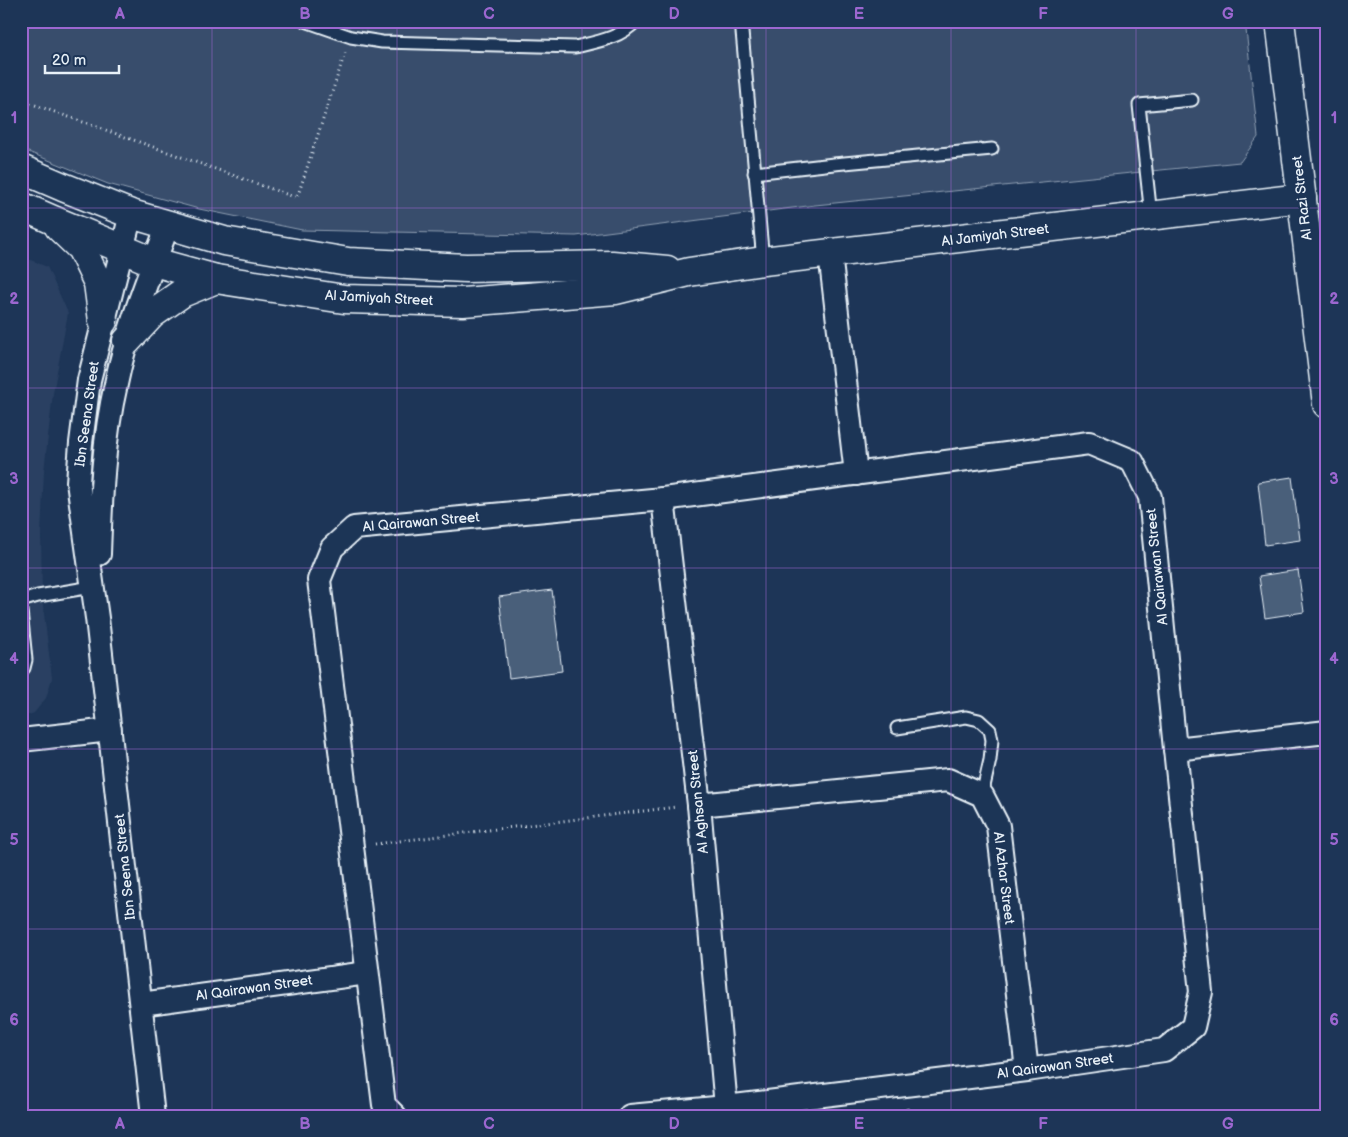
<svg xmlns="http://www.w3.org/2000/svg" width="1348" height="1137" font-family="'Balsamiq Sans',sans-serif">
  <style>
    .built { fill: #2a4162 }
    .green { fill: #374d6c; stroke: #909fb2 }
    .building { fill: #495e7a; stroke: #e8f1f8 }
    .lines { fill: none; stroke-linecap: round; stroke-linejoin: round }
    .lane-casing { stroke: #e8f1f8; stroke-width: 15 }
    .street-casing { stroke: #e8f1f8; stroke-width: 26 }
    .secondary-casing { stroke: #e8f1f8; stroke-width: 31 }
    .path { stroke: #e8f1f8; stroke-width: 3; stroke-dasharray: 1 4; stroke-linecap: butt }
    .lane { stroke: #1d3557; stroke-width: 11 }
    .street { stroke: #1d3557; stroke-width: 22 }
    .secondary { stroke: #1d3557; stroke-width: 28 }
    .grid { fill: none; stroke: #9c67d0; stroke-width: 1; stroke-opacity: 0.55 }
    .labels { text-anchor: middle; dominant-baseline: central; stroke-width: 4; stroke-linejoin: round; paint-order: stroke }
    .street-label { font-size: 14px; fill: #e8f1f8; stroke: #1d3557 }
    .neatline { fill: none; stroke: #9c67d0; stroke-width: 2 }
    .grid-label { font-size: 16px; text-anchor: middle; font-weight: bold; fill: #9c67d0 }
  </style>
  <rect width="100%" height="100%" fill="#1d3557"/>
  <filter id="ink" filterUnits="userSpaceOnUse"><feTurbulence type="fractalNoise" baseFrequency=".02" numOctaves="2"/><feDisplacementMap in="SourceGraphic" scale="10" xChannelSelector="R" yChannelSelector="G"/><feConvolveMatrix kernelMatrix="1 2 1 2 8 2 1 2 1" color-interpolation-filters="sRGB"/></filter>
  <g filter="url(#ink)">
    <path class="built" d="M21,256L47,267L68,313L53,393L44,471L41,534L42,598L52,678L46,698L34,713L21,718Z"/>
    <path class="green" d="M21,21H1245L1258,137L1240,162L815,205L576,236L302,230L199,209L108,184L21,149Z"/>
    <g class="building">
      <path d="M1292,477L1300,540L1265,545L1258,482Z"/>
      <path d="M1298,570L1304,612L1265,618L1259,576Z"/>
      <path d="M552,590L562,671L509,678L499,597Z"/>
    </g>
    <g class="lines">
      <defs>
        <g id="lane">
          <path d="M305,21L351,37L382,42L575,47C596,42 621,38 636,21"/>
          <path d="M741,21L763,261"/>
          <path d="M754,173L834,164L992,149"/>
          <path d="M1151,216L1139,105L1192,100"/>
          <path d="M21,601L38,596L92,587"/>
          <path d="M21,610L26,660L24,668L21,671"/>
          <path d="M897,728L966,717L979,720L990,730L992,740L990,760L982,795"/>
        </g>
        <g id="street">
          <path d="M131,214L89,380L81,443L78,482L97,618L153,1116"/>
          <path d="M830,254L856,474"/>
          <path d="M663,499L699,805L726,1107"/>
          <path d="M99,554C101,497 103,440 116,384C127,329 149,277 168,225"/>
          <path d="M21,740L110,730"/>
          <path d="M1175,749L1327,732"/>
          <path d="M699,805L948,780L982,795L998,826L1027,1070"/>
          <path d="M141,1004L367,973"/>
          <path d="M395,1116L384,1105L319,580L332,548L354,528L663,499L1089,443L1132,461L1150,497L1175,749L1201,992L1193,1027L1164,1050L1027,1070L726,1107L630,1116"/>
        </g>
        <g id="secondary">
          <path d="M1280,21L1327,404"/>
          <path d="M21,169L63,187L131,214L224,241L348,262L466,268L612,265L667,270"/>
          <path d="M21,206L53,220L154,262L216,279L344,299L463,302L616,290L689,272L763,261L1302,198"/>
          <path d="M59,227L81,248L98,283L103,321"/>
          <path d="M127,341L152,314L182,293L216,279"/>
        </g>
      </defs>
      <use href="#lane" class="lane-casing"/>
      <use href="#street" class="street-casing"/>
      <use href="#secondary" class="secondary-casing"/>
      <g class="path">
        <path d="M21,100L297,198L345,53"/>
        <path d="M375,844L676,807"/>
        <path d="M907,1108L908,1116"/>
      </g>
      <use href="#lane" class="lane"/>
      <use href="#street" class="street"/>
      <use href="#secondary" class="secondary"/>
    </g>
  </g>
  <path class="grid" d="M212,21V1116M397,21V1116M582,21V1116M766,21V1116M951,21V1116M1136,21V1116M21,208H1327M21,388H1327M21,568H1327M21,749H1327M21,929H1327"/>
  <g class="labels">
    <g class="street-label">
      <text transform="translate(1302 198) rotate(-97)">Al Razi Street</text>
      <text transform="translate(995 235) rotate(-7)">Al Jamiyah Street</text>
      <text transform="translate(379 298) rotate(3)">Al Jamiyah Street</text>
      <text transform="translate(87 414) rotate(-82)">Ibn Seena Street</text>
      <text transform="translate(421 522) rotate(-5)">Al Qairawan Street</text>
      <text transform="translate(1157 567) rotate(-96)">Al Qairawan Street</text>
      <text transform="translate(698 802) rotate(-96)">Al Aghsan Street</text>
      <text transform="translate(125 867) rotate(-96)">Ibn Seena Street</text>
      <text transform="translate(1004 878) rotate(83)">Al Azhar Street</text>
      <text transform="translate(254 988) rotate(-8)">Al Qairawan Street</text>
      <text transform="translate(1055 1066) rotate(-8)">Al Qairawan Street</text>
    </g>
  </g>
  <rect width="1348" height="1137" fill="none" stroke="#1d3557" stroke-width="55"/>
  <path d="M45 65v8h74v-8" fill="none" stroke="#e8f1f8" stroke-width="2.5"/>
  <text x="52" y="65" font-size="15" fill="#e8f1f8" stroke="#1d3557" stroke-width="4" paint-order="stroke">20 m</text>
  <rect x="28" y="28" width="1292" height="1082" class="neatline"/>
  <g class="grid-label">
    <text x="120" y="19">A</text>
    <text x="305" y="19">B</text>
    <text x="489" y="19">C</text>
    <text x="674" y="19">D</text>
    <text x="859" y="19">E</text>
    <text x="1043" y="19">F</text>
    <text x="1228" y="19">G</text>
    <text x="14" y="123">1</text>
    <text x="1334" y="123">1</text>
    <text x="14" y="304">2</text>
    <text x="1334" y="304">2</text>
    <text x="14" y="484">3</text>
    <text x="1334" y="484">3</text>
    <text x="14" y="664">4</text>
    <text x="1334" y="664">4</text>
    <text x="14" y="845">5</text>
    <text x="1334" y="845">5</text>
    <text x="14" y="1025">6</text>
    <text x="1334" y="1025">6</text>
    <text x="120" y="1129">A</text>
    <text x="305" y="1129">B</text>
    <text x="489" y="1129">C</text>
    <text x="674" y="1129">D</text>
    <text x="859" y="1129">E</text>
    <text x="1043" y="1129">F</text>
    <text x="1228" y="1129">G</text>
  </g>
</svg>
